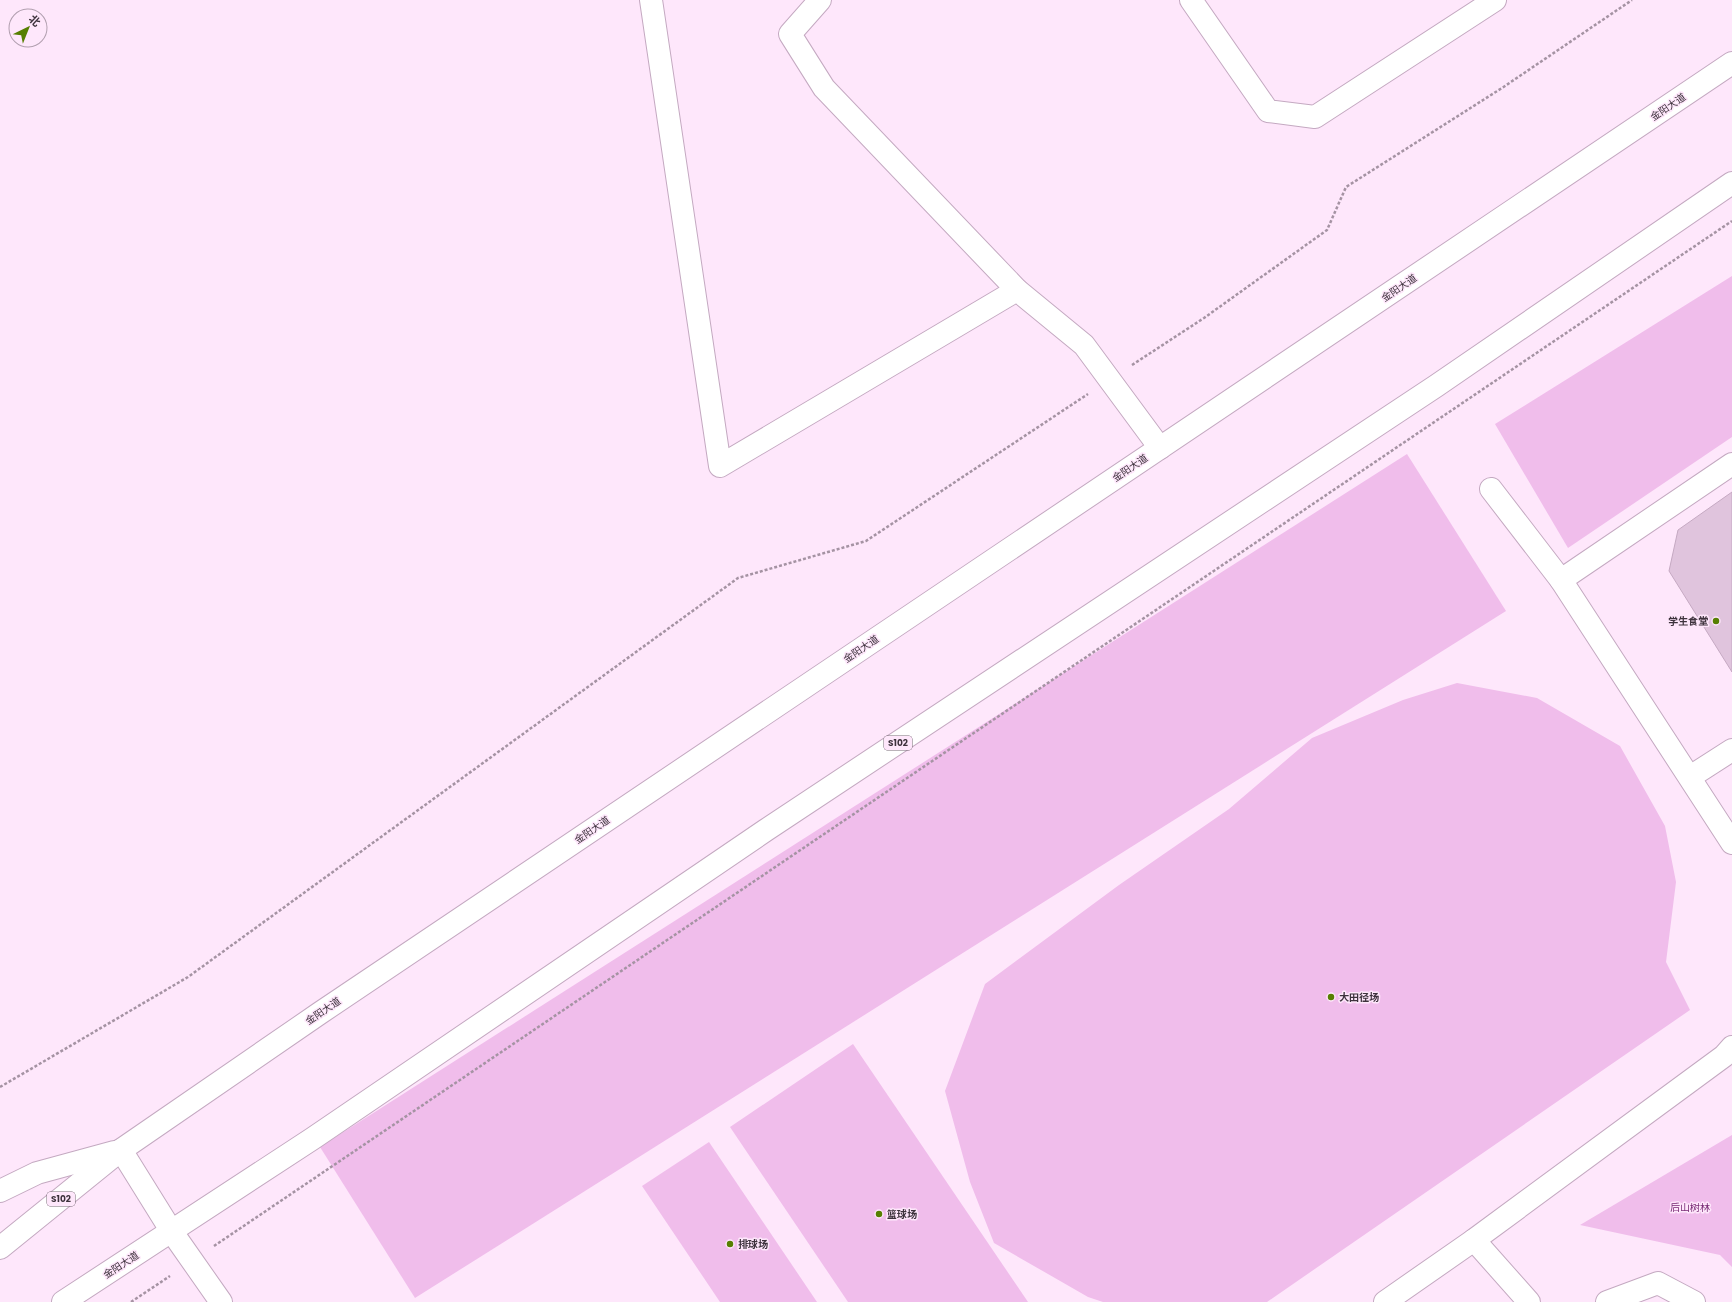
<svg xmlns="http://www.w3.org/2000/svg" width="1732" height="1302" font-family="Poppins,'Noto Sans SC',sans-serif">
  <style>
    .green { fill: #f0bdeb }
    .building { fill: #e0c4dd; stroke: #c5a9c2 }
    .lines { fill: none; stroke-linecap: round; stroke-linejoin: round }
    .minor-casing { stroke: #c4a9c1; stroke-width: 24 }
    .primary-casing { stroke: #c4a9c1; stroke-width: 24 }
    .path { stroke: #a593a3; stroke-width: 2.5; stroke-dasharray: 3 2; stroke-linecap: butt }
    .minor { stroke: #fff; stroke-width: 22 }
    .primary { stroke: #fff; stroke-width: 22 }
    .poi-dot { fill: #567f01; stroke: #fee7fb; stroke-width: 1.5 }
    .labels { text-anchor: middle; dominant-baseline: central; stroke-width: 3; stroke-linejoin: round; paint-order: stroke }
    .shield { fill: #fee7fb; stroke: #776875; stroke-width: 1 }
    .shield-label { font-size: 9px; font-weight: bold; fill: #3d323c }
    .street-label { font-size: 10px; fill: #3d323c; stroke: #fee7fb }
    .poi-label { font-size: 10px; font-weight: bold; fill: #3d323c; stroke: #fee7fb; text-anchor: start }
    .park-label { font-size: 10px; fill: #782974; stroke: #fee7fb }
  </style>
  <rect width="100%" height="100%" fill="#fee7fb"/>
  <g class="green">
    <path d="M1732,276V437L1568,548L1495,424Z"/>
    <path d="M1407,454L1506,611L415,1298L320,1147Z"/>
    <path d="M1457,683L1537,698L1620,746L1665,826L1676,882L1666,962L1690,1010L1267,1302H1103L1088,1297L994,1243L970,1182L945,1091L985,984L1119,885L1229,809L1312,738L1403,700Z"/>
    <path d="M853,1044L1028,1302H848L730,1127Z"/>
    <path d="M1732,1135V1267L1720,1255L1580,1225Z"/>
    <path d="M709,1142L817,1302H720L642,1186Z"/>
  </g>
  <path class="building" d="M1732,492V672L1669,571L1678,530Z"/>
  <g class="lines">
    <defs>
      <g id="minor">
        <path d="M651,0L720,466L1017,290L1084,345L1160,448"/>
        <path d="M820,0L790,34L824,88L1017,290"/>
        <path d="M1191,0L1268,111L1315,117L1495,0"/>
        <path d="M1491,489L1561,580L1732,843"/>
        <path d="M1561,580L1732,464"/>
        <path d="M1690,777L1732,750"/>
        <path d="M172,1232L221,1302"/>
        <path d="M1474,1240L1529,1302"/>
        <path d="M1385,1302L1474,1240L1724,1056L1732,1047"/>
        <path d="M1607,1302L1658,1283L1694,1302"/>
      </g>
      <g id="primary">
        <path d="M121,1150L172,1232"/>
        <path d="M0,1191L37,1173L114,1152"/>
        <path d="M0,1248L121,1150L320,1013L1732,63"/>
        <path d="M63,1302L312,1139L766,830L1436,386L1732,183"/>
      </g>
    </defs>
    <use href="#minor" class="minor-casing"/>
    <use href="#primary" class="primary-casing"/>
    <g class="path">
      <path d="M1132,365L1204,318L1327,230L1346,187L1502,88L1632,0"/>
      <path d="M0,1087L188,977L738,578L866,541L1088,394"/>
      <path d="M214,1246L1732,221"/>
      <path d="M131,1302L170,1276"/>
    </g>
    <use href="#minor" class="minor"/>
    <use href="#primary" class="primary"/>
  </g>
  <g class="poi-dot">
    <circle cx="1716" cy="621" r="4"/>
    <circle cx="1331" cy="997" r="4"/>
    <circle cx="879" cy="1214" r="4"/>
    <circle cx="730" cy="1244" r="4"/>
  </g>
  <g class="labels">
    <g class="shield">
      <rect x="884" y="736" width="28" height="14" rx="3"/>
      <rect x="47" y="1192" width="28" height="14" rx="3"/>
    </g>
    <g class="shield-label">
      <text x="898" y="743">S102</text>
      <text x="61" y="1199">S102</text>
    </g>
    <g class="street-label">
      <text transform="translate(1668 107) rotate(-34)">金阳大道</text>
      <text transform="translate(1399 288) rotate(-34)">金阳大道</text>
      <text transform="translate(1130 468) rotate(-34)">金阳大道</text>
      <text transform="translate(861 649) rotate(-34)">金阳大道</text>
      <text transform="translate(592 830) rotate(-34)">金阳大道</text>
      <text transform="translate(323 1011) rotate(-34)">金阳大道</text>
      <text transform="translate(121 1265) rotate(-33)">金阳大道</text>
    </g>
    <g class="poi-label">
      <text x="1708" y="621" text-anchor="end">学生食堂</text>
      <text x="1339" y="997">大田径场</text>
      <text x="887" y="1214">篮球场</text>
      <text x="738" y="1244">排球场</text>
    </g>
    <g class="park-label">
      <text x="1690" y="1207">后山树林</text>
    </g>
  </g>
  <g transform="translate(28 28) rotate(43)"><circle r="19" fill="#fee7fb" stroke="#b19faf"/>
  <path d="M0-3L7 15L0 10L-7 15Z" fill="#567f01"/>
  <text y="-6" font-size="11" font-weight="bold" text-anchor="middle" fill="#3d323c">北</text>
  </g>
</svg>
